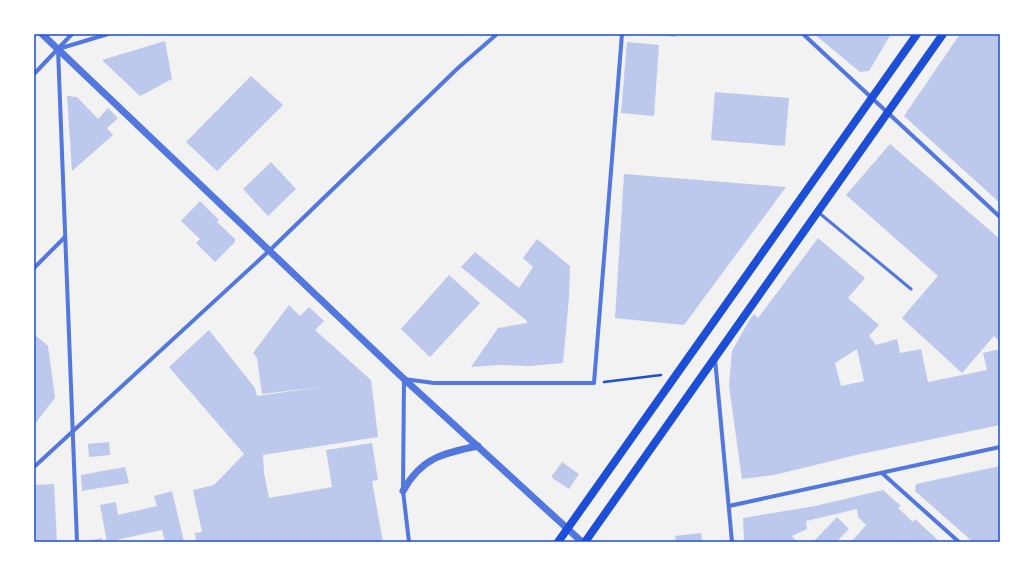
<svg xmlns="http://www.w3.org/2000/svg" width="1034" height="576" font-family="Raleway,sans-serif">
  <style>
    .building { fill: #bdc9ec; fill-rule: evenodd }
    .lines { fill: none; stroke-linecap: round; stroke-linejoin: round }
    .path { stroke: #1d4ed8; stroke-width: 2.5 }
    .service { stroke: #5277de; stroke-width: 3 }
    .minor { stroke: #5277de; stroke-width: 4 }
    .tertiary { stroke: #5277de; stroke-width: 7 }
    .secondary { stroke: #1d4ed8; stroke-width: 8 }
    .neatline { fill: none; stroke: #1d4ed8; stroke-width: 1.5 }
  </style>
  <rect width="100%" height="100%" fill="#f2f2f2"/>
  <g class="building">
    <path d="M650,34H676V37Z"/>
    <path d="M814,34H891L869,71L860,72Z"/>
    <path d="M960,34H1000V203L904,116Z"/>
    <path d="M165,41L172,79L140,96L102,60Z"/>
    <path d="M627,42L659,45L654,116L621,113Z"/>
    <path d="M251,76L283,105L217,171L186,142Z"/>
    <path d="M715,92L789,98L785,146L711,140Z"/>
    <path d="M67,96L77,97L98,119L108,108L118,118L107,128L113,135L72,171Z"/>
    <path d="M890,144L1000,239V342L994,336L962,373L902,318L938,276L846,195Z"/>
    <path d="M271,162L296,189L268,216L243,189Z"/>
    <path d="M624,174L786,187L684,325L615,318Z"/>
    <path d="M200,201L219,220L217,222L235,239V242L215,262L196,243L200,239L181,221Z"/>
    <path d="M818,238L865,278L848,298L879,325L869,336L876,345L897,339L900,353L921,349L928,382L987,370L983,353L1000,349V425L856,455L774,475L742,479L729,386L732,351L750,319L754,314L758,318ZM857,349L864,381L841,386L835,363Z"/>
    <path d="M537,239L570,266L569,298L563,363L529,366L499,365L471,367L498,328L527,323V321L461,267L475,252L519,288L533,267L523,258Z"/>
    <path d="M449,275L480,303L430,357L401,329Z"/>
    <path d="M289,305L300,316L309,307L324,321L315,330L371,380L378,437L263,455L264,473L269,498L332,487L326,450L372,443L378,480L372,481L383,542H196L195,533L202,532L193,490L214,485L244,454L169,367L209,330L255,388L257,396L321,387L262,394L257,358L253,353Z"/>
    <path d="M34,334L48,346L55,398L34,425Z"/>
    <path d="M109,442L110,455L89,457L88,444Z"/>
    <path d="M562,462L579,474L569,489L551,477Z"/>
    <path d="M1000,466V542H973L915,491L916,484Z"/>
    <path d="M125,467L129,483L82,491L81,475Z"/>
    <path d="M54,484L57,542H34V485Z"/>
    <path d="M883,490L901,506L898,508L913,522L915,519L940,542H851L866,525L858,517L857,509L806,521L807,529L792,536L797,542H744L743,518L815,506Z"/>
    <path d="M172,491L184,542H165L162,530L107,542L100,505L116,502L118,515L157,506L154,496Z"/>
    <path d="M837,517L849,529L836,542H813Z"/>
    <path d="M701,533L702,542H676L675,536Z"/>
    <path d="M102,538L103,542H88L87,541Z"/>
  </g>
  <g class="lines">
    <path class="path" d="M604,382L661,375"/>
    <path class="service" d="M818,212L911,289"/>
    <g class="minor">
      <path d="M803,34L1000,217"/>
      <path d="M34,74L72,34"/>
      <path d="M34,268L65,237"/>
      <path d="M715,359L732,542"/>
      <path d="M34,467L270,250L458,68L497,34"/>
      <path d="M883,474L959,542"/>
      <path d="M729,506L1000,447"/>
      <path d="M77,542L58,49L108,34"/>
      <path d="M409,542L403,491L404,379L434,383H594L622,34"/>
    </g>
    <g class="tertiary">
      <path d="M42,34L404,379L582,542"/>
      <path d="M403,491C421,458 443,453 478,446"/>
    </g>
    <g class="secondary">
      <path d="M558,542L917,34"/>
      <path d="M585,542L943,34"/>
    </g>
  </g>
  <rect width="1034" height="576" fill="none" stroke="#ffffff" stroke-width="70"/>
  <rect x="35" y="35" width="964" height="506" class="neatline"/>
</svg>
